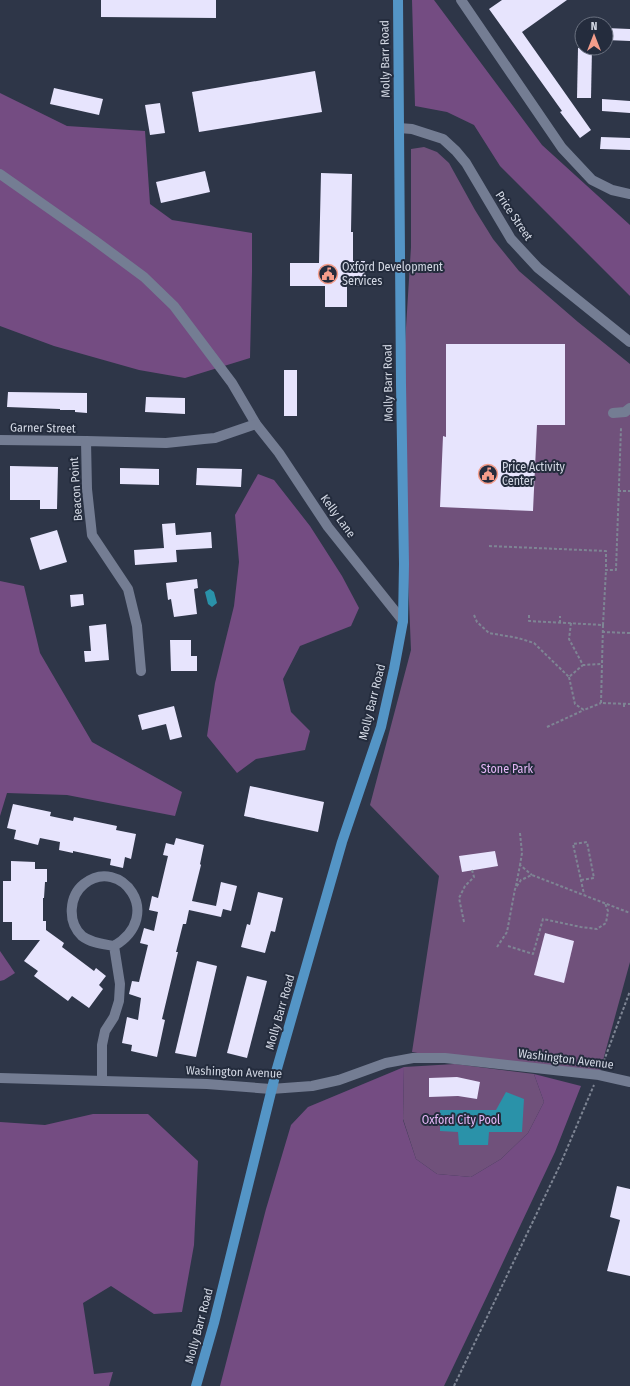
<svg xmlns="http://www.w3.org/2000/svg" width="630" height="1386" font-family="'Fira Sans Condensed',sans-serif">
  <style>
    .green { fill: #70517b }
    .forest { fill: #744c82 }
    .water { fill: #2a92a9 }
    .building { fill: #e7e4fd }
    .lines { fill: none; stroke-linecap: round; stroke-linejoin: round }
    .path { stroke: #7e8594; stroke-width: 2; stroke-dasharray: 3 2; stroke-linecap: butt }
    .minor { stroke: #747d93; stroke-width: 10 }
    .major { stroke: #5495c6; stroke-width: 10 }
    .labels { text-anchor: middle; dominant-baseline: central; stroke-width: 4; stroke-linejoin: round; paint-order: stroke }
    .street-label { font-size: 12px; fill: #d3d8e4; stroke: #242c3d }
    .poi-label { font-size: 12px; fill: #d3d8e4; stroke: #242c3d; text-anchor: start }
    .park-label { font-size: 12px; fill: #e5b6f6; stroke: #242c3d }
  </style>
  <rect width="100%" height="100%" fill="#2e3648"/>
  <g class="green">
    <path d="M424,147L437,152L449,163L475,210L493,239L519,271L578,322L630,364V962L599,1075L445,1058L412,1052L439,876L370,805L411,650L401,408L411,247V149Z"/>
    <path d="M455,1064L534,1074L544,1102L528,1133L501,1159L471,1177L437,1174L416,1159L403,1119L404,1067Z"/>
  </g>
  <g class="forest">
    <path d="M412,0H434L542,145L630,225V296L500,166L474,125L447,112L415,106Z"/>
    <path d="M0,93L67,126L145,131L150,204L172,220L252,233V272L250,358L185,378L139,370L54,346L0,326Z"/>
    <path d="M258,474L274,480L310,526L342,576L359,608L351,626L300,646L283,679L291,712L310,731L305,750L256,759L237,773L207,736L215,683L234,606L239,562L235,515Z"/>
    <path d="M0,581L24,586L40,653L92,742L182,792L175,816L67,795L7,793L0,816Z"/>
    <path d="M0,951L15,973L4,980L0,981Z"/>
    <path d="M404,1067L403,1120L416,1159L437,1174L471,1177L501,1159L528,1133L544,1102L534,1074L581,1086L555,1152L488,1294L444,1386H220L266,1209L291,1125L308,1107Z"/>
    <path d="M93,1114H148L198,1161L194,1245L182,1312L154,1314L111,1286L83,1303L94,1374L113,1372L109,1386H0V1122L45,1125Z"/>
  </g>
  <g class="water">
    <path d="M210,589L214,592L217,603L212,607L208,604L205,592Z"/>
    <path d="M506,1092L524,1099L522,1132H489L488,1145H459L458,1132L440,1131V1110H496Z"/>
  </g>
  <g class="building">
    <path d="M101,0H216V18L101,17Z"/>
    <path d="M502,0H567L522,32L591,130L580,138L560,112L562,111L489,9Z"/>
    <path d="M606,28L630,29V41L606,40Z"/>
    <path d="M578,48H592L591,98H577Z"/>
    <path d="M315,71L322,112L199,132L192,92Z"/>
    <path d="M54,88L103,99L99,115L50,104Z"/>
    <path d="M602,99L630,101V113L602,111Z"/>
    <path d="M160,103L165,133L150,135L145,105Z"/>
    <path d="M601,137L630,138V150L600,149Z"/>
    <path d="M205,171L210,192L161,203L156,182Z"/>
    <path d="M321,173L352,174L351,232H353V261H365L366,286H347V307H325V286H290V263H319Z"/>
    <path d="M446,344H565V425H537L533,511L440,507L443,436L446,437Z"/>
    <rect x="284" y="370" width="13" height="46"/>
    <path d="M8,392L87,393V413L75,412V410H60V409L7,407Z"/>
    <path d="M146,397L185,398V414L145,412Z"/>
    <path d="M10,466L58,467L57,509H40V500H10Z"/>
    <path d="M120,468L159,469V485L120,484Z"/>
    <path d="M197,468L242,469L241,487L196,485Z"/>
    <path d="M175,523L176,535L211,532L212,548L176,550L177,562L135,565L134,550L164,548L162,524Z"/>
    <path d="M57,530L67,562L40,570L30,538Z"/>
    <path d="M197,579L198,588L194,589L197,614L174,617L171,599L168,600L166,583Z"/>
    <path d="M83,594L84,605L71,607L70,595Z"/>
    <path d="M106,624L109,660L85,662L84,651H91L89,626Z"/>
    <path d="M170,640H191V656H197V671H171Z"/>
    <path d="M174,706L182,737L170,740L166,724L142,730L138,715Z"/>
    <path d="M250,786L324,802L318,832L244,816Z"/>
    <path d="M13,804L51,812L50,816L73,821L74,817L117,826L116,830L136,834L131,859L125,857L123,868L110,865L111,859L73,851V853L59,850L60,842L40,838L38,845L14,839L16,830L7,828Z"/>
    <path d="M176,838L204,845L200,864L201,865L192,901L216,906L221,882L237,886L231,911L223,909L221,917L189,910L186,924H183L176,952H178L162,1019L165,1020L157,1057L131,1051L132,1045L122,1043L127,1017L138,1020L141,998L129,994L132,981L139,982L148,945L140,943L144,928L154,931L158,912L149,910L152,896L158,898L168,856L163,855L166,843L174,845Z"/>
    <path d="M495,851L498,866L462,872L459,856Z"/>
    <path d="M11,861L35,862V869H47V882H45L44,898H43V921H46V930L64,943L62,947L94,971L96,968L106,976L99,985L103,989L89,1008L72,996L68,1001L34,976L38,971L24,961L40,940H12V922H3V881H11Z"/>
    <path d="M258,892L283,898L275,932L271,931L265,953L241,947L247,924L250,925Z"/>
    <path d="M545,933L574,941L564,983L534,975Z"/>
    <path d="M197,961L217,966L196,1057L175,1053Z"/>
    <path d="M247,976L267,981L247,1058L227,1053Z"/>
    <path d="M457,1077L480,1082L477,1099L458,1096L429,1097V1078Z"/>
    <path d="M617,1186L630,1189V1276L607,1271L620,1220L610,1217Z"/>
  </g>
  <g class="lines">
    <g class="path">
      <path d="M618,491H630"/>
      <path d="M489,546L606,551V570H616L621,428"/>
      <path d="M474,615L477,622L489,633L518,638L534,643L569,677L583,665"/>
      <path d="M529,615V621L603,625L606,570"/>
      <path d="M560,623V616"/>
      <path d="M571,623L569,639L583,665L602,664"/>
      <path d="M603,625L601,703L630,704"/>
      <path d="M602,632L630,633"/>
      <path d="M569,677L575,704L584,710L601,703"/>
      <path d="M624,704V709"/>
      <path d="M547,727L584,710"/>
      <path d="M520,833L522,853L520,865"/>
      <path d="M581,880L594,878L587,842L573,844L584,894"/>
      <path d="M516,886L520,865L532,875"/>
      <path d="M464,922L459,898L465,886L474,877L472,870"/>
      <path d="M508,946L533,954L543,919L581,927L597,929L606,923L608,911L605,903"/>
      <path d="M497,947L507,932L515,889L521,880L532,875L630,913"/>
      <path d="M602,1066L630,991"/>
      <path d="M454,1386L560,1165L594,1085"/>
    </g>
    <g class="minor">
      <path d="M461,0L562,148L592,180L612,190L630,194"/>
      <path d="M399,128L412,129L443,139L456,151L466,163L511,239L538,268L630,342"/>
      <path d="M0,174L94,240L144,277L174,306L232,383L256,424L279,453L328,527L403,621"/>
      <path d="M613,413L625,412L630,408"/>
      <path d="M0,440L86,441"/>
      <path d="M141,671L137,626L128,589L92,535L87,489L86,441L166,443L204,439L215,438L256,424"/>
      <path d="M0,1078L207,1084L271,1089L312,1086L339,1080L386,1063L413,1058H445L599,1075L630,1082"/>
      <path d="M102,1080V1045L105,1031L114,1017L119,1001L120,984L114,946C166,915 120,855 84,884C69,896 67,922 82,936C91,943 103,944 114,946"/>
    </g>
    <path class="major" d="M196,1386L214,1323L276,1072L342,842L381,727L394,669L403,621L404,564L401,384L398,0"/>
  </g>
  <defs>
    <symbol id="civic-ring" viewBox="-11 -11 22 22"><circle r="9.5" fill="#242c3d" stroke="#f49d8b" stroke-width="1.5"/><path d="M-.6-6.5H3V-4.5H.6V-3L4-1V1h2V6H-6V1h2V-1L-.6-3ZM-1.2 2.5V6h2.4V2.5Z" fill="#f49d8b"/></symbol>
  </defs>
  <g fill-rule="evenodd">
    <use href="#civic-ring" x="317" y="263" width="22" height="22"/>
    <use href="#civic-ring" x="477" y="463" width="22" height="22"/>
  </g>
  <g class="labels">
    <g class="street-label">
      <text transform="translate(385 59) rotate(-91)">Molly Barr Road</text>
      <text transform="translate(514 216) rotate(56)">Price Street</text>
      <text transform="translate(388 383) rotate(-91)">Molly Barr Road</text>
      <text transform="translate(43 428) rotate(1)">Garner Street</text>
      <text transform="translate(76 489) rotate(-94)">Beacon Point</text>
      <text transform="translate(338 516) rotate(54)">Kelly Lane</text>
      <text transform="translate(372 702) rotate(-76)">Molly Barr Road</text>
      <text transform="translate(280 1012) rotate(-74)">Molly Barr Road</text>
      <text transform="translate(566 1059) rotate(7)">Washington Avenue</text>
      <text transform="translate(234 1072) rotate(2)">Washington Avenue</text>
      <text transform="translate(199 1326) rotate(-75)">Molly Barr Road</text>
    </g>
    <g class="poi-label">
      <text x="342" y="267">Oxford Development<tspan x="342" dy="14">Services</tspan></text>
      <text x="502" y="467">Price Activity<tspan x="502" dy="14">Center</tspan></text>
    </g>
    <g class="park-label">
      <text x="507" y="769">Stone Park</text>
      <text x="461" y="1120">Oxford City Pool</text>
    </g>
  </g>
  <g transform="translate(594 36)"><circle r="19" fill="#242c3d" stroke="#6a7180"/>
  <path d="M0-3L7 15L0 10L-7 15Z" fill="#f49d8b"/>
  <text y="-6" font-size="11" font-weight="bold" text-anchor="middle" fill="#d3d8e4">N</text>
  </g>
</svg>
